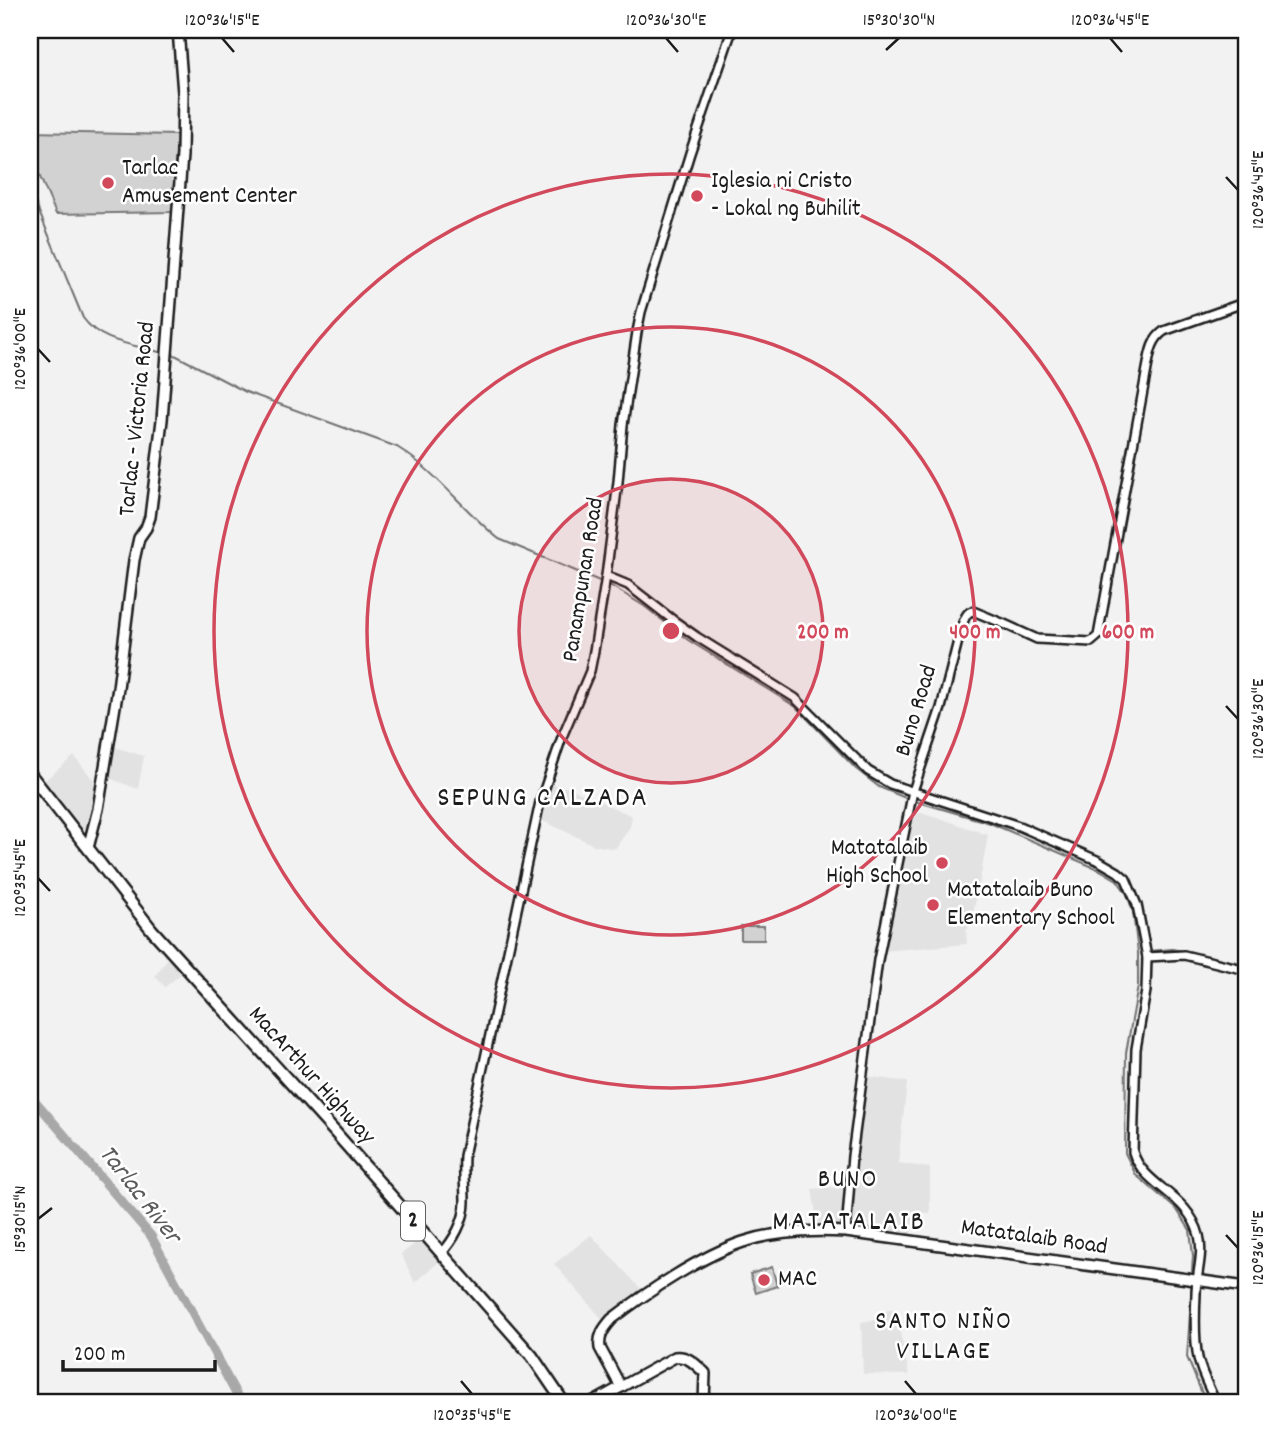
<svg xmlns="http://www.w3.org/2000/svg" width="1276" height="1433" font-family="Dekko,sans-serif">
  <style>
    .built { fill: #e2e2e2 }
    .green { fill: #d2d2d2; stroke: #777; stroke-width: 2 }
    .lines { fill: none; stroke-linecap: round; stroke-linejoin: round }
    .stream { stroke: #707070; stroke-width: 2 }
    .river { stroke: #a8a8a8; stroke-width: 9 }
    .minor-casing { stroke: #1c1c1c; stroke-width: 12 }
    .major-casing { stroke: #1c1c1c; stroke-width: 14 }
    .highway-casing { stroke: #1c1c1c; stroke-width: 15 }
    .minor { stroke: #fff; stroke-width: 7 }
    .major { stroke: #fff; stroke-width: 9 }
    .highway { stroke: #fff; stroke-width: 10 }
    .ticks { fill: none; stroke: #1c1c1c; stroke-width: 2.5 }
    .ring { fill: none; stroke: #d1495b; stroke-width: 3.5 }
    .poi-dot { fill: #d1495b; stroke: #fff; stroke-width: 2.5 }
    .labels { text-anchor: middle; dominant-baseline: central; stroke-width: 5; stroke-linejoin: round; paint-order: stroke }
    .shield { fill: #fff; stroke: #606060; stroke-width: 2 }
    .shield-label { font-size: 23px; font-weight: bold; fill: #1c1c1c }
    .poi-label { font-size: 24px; fill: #1c1c1c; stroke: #fff; text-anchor: start }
    .street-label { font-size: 24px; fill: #1c1c1c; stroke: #fff }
    .neighbourhood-label { font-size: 26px; letter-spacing: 2px; fill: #1c1c1c; stroke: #fff }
    .water-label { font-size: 26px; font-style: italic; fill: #5b5b5b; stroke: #fff }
    .quarter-label { font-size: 28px; letter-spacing: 2px; fill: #1c1c1c; stroke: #fff }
    .centre { fill: #d1495b; stroke: #fff; stroke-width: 3.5 }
    .ring-label { font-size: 21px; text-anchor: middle; font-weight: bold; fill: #d1495b; stroke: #fff; stroke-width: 5; stroke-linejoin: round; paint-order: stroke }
    .neatline { fill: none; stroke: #1c1c1c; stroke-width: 2.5 }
    .ticks-label { font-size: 18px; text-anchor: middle; fill: #1c1c1c }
  </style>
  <rect width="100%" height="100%" fill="#f2f2f2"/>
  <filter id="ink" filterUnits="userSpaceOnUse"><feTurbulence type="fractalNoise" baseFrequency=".0143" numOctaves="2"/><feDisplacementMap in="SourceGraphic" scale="14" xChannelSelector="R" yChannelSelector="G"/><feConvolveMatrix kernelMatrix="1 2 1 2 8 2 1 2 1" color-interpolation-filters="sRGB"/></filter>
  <g filter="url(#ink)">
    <g class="built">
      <path d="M111,746L144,756L138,789L106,777Z"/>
      <path d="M74,756L96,783L88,827L82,832L43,782Z"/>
      <path d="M550,784L570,788L632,816L630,827L615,849L594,845L539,819Z"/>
      <path d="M919,813L928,814L988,835L979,886L970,925L966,931L967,944L883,951L910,815Z"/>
      <path d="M168,958L182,973L165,987L155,976Z"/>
      <path d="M866,1076L907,1082L898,1163L930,1168V1213L915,1212L910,1237L851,1228Z"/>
      <path d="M849,1186L846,1225H818L812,1189Z"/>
      <path d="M591,1235L643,1291L604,1321L554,1264Z"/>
      <path d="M421,1239L441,1260L415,1283L401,1254Z"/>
      <path d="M895,1309L909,1375L863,1374L861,1322L881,1319L882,1312Z"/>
    </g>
    <g class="green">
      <path d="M30,132L177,135L172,212L56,214L30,154Z"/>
      <rect x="741" y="926" width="23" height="14"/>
      <path d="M772,1267L777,1286L756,1293L750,1274Z"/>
    </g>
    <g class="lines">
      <g class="stream">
        <path d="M30,190L83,318C100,342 131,344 159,352"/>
        <path d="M173,354L246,392L397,447C436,471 463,510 499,539L602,582"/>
        <path d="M608,584L644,606L688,640L796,707L856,769L879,787L908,799"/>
        <path d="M915,801L990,823L1100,870L1117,880L1127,894L1133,912L1138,953V986L1126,1053L1125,1153L1136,1175L1177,1210L1190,1230L1193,1256L1192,1271"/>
        <path d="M1150,951L1172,949L1246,964"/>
        <path d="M1192,1284L1187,1357L1206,1403"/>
      </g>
      <path class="river" d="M30,1095L151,1236L241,1403"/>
      <defs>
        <g id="minor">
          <path d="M606,576L628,585L673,620L697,637L795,698L868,771L890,784L1019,826L1099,861L1118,872L1126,879L1137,905L1147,957L1146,991L1136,1049L1133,1152C1143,1186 1188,1194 1199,1235C1204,1255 1196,1274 1196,1294C1195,1314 1194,1338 1198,1358C1201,1373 1210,1389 1216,1403"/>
          <path d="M1147,957L1184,955L1246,970"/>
          <path d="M846,1232L852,1156L878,960L913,791L941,708L962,625C965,618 966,612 973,611L1002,623L1037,639L1091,642L1098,636L1147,369C1150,354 1151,340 1164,331L1246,302"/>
          <path d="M441,1254C453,1241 465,1221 465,1202C465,1187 463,1172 464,1156L540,802L562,737L590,671L594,651L606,576L618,482L623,425L637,332L641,312L690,153L732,30"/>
        </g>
        <g id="major">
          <path d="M88,848L98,809L118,688L134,560L139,538L146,528L150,517L162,420L182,155L183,93L178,30"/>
          <path d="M621,1387L600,1348C598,1336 604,1328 612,1319C647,1292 701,1256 743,1242C776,1231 812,1230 846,1232L1246,1287"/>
          <path d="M592,1403L675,1357C688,1355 696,1365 705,1373L704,1403"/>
        </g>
        <path id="highway" d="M30,774L152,930L334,1131L532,1356L564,1403"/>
      </defs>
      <use href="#minor" class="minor-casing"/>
      <use href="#major" class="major-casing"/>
      <use href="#highway" class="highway-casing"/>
      <use href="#minor" class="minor"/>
      <use href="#major" class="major"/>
      <use href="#highway" class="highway"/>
    </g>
  </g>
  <path class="ticks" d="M222,38L234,52M666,38L678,52M1110,38L1122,52M886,50L899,38M1226,177L1238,190M38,349L50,362M1226,706L1238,719M38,878L50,891M38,1219L52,1208M1226,1235L1238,1248M461,1381L472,1394M905,1381L916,1394"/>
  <circle cx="671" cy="631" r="152" fill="#d1495b" fill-opacity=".12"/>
  <g class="ring">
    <circle cx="671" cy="631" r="152"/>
    <circle cx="671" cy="631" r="304"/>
    <circle cx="671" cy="631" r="457"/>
  </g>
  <g class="poi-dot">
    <circle cx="108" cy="183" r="7"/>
    <circle cx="697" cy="196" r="7"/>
    <circle cx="942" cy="863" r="7"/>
    <circle cx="933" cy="905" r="7"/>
    <circle cx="764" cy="1280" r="7"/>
  </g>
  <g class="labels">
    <rect class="shield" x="401" y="1201.5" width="24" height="39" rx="5"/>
    <g class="shield-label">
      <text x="413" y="1221">2</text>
    </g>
    <g class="poi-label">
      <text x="122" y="169">Tarlac<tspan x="122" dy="28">Amusement Center</tspan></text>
      <text x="711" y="182">Iglesia ni Cristo<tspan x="711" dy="28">- Lokal ng Buhilit</tspan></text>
      <text x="928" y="849" text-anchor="end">Matatalaib<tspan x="928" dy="28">High School</tspan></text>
      <text x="947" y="891">Matatalaib Buno<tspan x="947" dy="28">Elementary School</tspan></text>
      <text x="778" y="1280">MAC</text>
    </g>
    <g class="street-label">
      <text transform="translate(138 419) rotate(-84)">Tarlac - Victoria Road</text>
      <text transform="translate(584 580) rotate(-81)">Panampunan Road</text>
      <text transform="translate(917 711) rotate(-73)">Buno Road</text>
      <text transform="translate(311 1076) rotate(48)">MacArthur Highway</text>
      <text transform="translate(1034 1238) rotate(8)">Matatalaib Road</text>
    </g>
    <g class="neighbourhood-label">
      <text x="848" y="1180">BUNO</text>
      <text x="944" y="1322">SANTO NIÑO<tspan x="944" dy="30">VILLAGE</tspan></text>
    </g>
    <g class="water-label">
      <text transform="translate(139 1195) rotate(52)">Tarlac River</text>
    </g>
    <g class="quarter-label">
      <text x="543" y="800">SEPUNG CALZADA</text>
      <text x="849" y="1224">MATATALAIB</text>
    </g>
  </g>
  <circle cx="671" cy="631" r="10" class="centre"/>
  <g class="ring-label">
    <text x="823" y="638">200 m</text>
    <text x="975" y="638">400 m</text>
    <text x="1128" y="638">600 m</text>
  </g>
  <rect width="1276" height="1433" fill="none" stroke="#fff" stroke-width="77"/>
  <path d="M63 1360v10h152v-10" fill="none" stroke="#1c1c1c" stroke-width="3.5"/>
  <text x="74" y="1360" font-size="21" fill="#1c1c1c" stroke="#ffffff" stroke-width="5" paint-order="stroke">200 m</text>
  <rect x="38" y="38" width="1200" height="1356" class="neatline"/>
  <g class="ticks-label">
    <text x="222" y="25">120°36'15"E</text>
    <text x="666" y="25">120°36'30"E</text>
    <text x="899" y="25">15°30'30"N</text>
    <text x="1110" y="25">120°36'45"E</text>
    <text transform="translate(1257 190) rotate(-90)" y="6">120°36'45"E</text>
    <text transform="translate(19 349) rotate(-90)" y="6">120°36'00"E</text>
    <text transform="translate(1257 719) rotate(-90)" y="6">120°36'30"E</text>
    <text transform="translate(19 878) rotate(-90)" y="6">120°35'45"E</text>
    <text transform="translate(19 1219) rotate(-90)" y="6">15°30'15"N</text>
    <text transform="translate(1257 1248) rotate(-90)" y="6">120°36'15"E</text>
    <text x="472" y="1420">120°35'45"E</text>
    <text x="916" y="1420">120°36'00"E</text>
  </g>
</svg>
